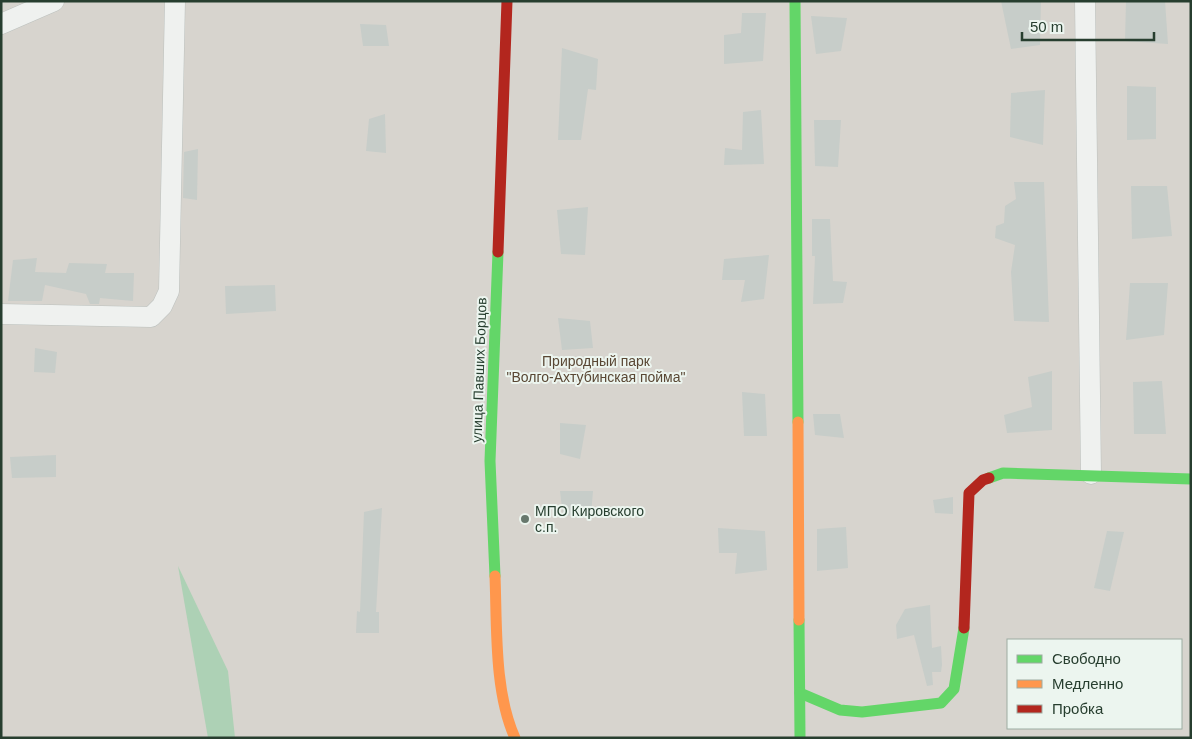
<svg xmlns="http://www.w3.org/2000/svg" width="1192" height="739" font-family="Arial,sans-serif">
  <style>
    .green { fill: #d7d4ce; fill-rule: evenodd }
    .water { fill: #add1b5 }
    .building { fill: #c7cdc9 }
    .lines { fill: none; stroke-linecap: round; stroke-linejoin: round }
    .street-casing { stroke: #bcc1be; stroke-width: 21 }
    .street { stroke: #eff1ef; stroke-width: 20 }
    .fast { stroke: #63d668; stroke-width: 11 }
    .slow { stroke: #ff974d; stroke-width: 11 }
    .jam { stroke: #b3261e; stroke-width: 11 }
    .poi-dot { fill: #67786d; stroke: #ecf5ef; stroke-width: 2 }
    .labels { text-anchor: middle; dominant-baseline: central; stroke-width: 4; stroke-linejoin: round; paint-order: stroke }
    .park-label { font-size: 14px; fill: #594734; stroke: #ecf5ef }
    .street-label { font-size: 14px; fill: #273e2f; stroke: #ecf5ef }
    .poi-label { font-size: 14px; fill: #273e2f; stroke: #ecf5ef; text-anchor: start }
  </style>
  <rect width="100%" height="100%" fill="#dfe5e1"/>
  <path class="green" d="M1,1H1191V738H1ZM1008,640H1181V728H1008Z"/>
  <path class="water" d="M178,566L228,671L235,738H208Z"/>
  <g class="building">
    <path d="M1001,1H1041L1040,45L1011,49Z"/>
    <path d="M1126,1H1165L1168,44L1125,41Z"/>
    <path d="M742,13H766L763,61L724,64V35L741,33Z"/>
    <path d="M811,16L847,18L841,51L816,54Z"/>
    <path d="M360,24L386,25L389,46H363Z"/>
    <path d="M562,48L598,59L596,90L588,89L581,140H558Z"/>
    <path d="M1127,86L1156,87V139L1127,140Z"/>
    <path d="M1045,90L1043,145L1010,137L1011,93Z"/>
    <path d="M761,110L764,164L724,165L725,148L742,150L743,112Z"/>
    <path d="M385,114L386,153L366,151L369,119Z"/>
    <path d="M814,120H841L838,167L815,166Z"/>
    <path d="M198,149L197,200L183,198L184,152Z"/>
    <path d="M1014,182H1044L1049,322L1014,321L1011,272L1015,245L995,238L996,226L1004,223L1005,206L1016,199Z"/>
    <path d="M1131,186H1167L1172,236L1132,239Z"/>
    <path d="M588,207L585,255L561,254L557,210Z"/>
    <path d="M812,219H830L833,281L847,282L843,303L813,304L815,256H812Z"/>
    <path d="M769,255L764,299L741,302L745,280H722L724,259Z"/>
    <path d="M37,258L35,272L66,273L69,263L107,264L105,273H134L133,301L100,298L99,304H90L86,294L45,285L42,301H8L13,260Z"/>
    <path d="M1130,283H1168L1164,335L1126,340Z"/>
    <path d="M275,285L276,311L226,314L225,286Z"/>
    <path d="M558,318L590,321L593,348L562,350Z"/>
    <path d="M35,348L57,352L55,373L34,372Z"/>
    <path d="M1052,371V430L1007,433L1004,415L1032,407L1028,377Z"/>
    <path d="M1162,381L1166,434H1134L1133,382Z"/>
    <path d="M742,392L765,394L767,436H744Z"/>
    <path d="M813,414H840L844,438L815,435Z"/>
    <path d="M560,423L586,425L580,459L560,454Z"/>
    <path d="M56,455V477L12,478L10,457Z"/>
    <path d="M560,491H593L591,515L563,516Z"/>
    <path d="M953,497V514L935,513L933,500Z"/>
    <path d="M382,508L376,612H379V633H356L357,611L360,612L364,512Z"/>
    <path d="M846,527L848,568L817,571V529Z"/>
    <path d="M718,528L765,531L767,570L735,574L737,553H719Z"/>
    <path d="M1107,531L1124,532L1110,591L1094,588Z"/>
    <path d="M930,605L932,648L941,646L942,665L941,672H932L933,685L927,686L914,635L897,639L896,625L905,609Z"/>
  </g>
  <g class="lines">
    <defs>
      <g id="street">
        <path d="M1085,1L1091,474"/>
        <path d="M1,24L54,1"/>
        <path d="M1,314L151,317L162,306L169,291L175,1"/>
      </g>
    </defs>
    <use href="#street" class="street-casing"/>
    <use href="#street" class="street"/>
    <g class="fast">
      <path d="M795,1L798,422"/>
      <path d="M989,478L1003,473L1191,479"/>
      <path d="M495,576L490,461L498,252"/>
      <path d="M799,620L800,738"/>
      <path d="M800,693L840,710L862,712L941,703L954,689L964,628"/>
    </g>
    <g class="slow">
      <path d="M798,422L799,620"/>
      <path d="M495,576C497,626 494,692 515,738"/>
    </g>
    <g class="jam">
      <path d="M498,252L507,1"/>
      <path d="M964,628L969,493L983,480L989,478"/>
    </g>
  </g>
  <circle class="poi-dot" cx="525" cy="519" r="5"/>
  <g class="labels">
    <g class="park-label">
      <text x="596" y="361">Природный парк<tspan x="596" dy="16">"Волго-Ахтубинская пойма"</tspan></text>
    </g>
    <g class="street-label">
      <text transform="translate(479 370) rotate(-88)">улица Павших Борцов</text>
    </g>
    <g class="poi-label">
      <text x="535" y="511">МПО Кировского<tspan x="535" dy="16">с.п.</tspan></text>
    </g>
  </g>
  <rect width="1192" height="739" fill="none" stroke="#273e2f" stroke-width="5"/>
  <rect x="1007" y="639" width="175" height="90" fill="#ecf5ef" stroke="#9daca2"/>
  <rect x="1017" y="655" width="25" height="8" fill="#63d668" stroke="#9daca2"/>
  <text x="1052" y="664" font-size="15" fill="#273e2f">Свободно</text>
  <rect x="1017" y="680" width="25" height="8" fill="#ff974d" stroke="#9daca2"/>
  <text x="1052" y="689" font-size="15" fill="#273e2f">Медленно</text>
  <rect x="1017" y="705" width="25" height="8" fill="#b3261e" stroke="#9daca2"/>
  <text x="1052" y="714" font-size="15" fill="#273e2f">Пробка</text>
  <path d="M1022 32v8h132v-8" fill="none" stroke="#273e2f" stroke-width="2.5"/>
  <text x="1030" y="32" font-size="15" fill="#273e2f" stroke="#ecf5ef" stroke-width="4" paint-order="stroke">50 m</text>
</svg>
